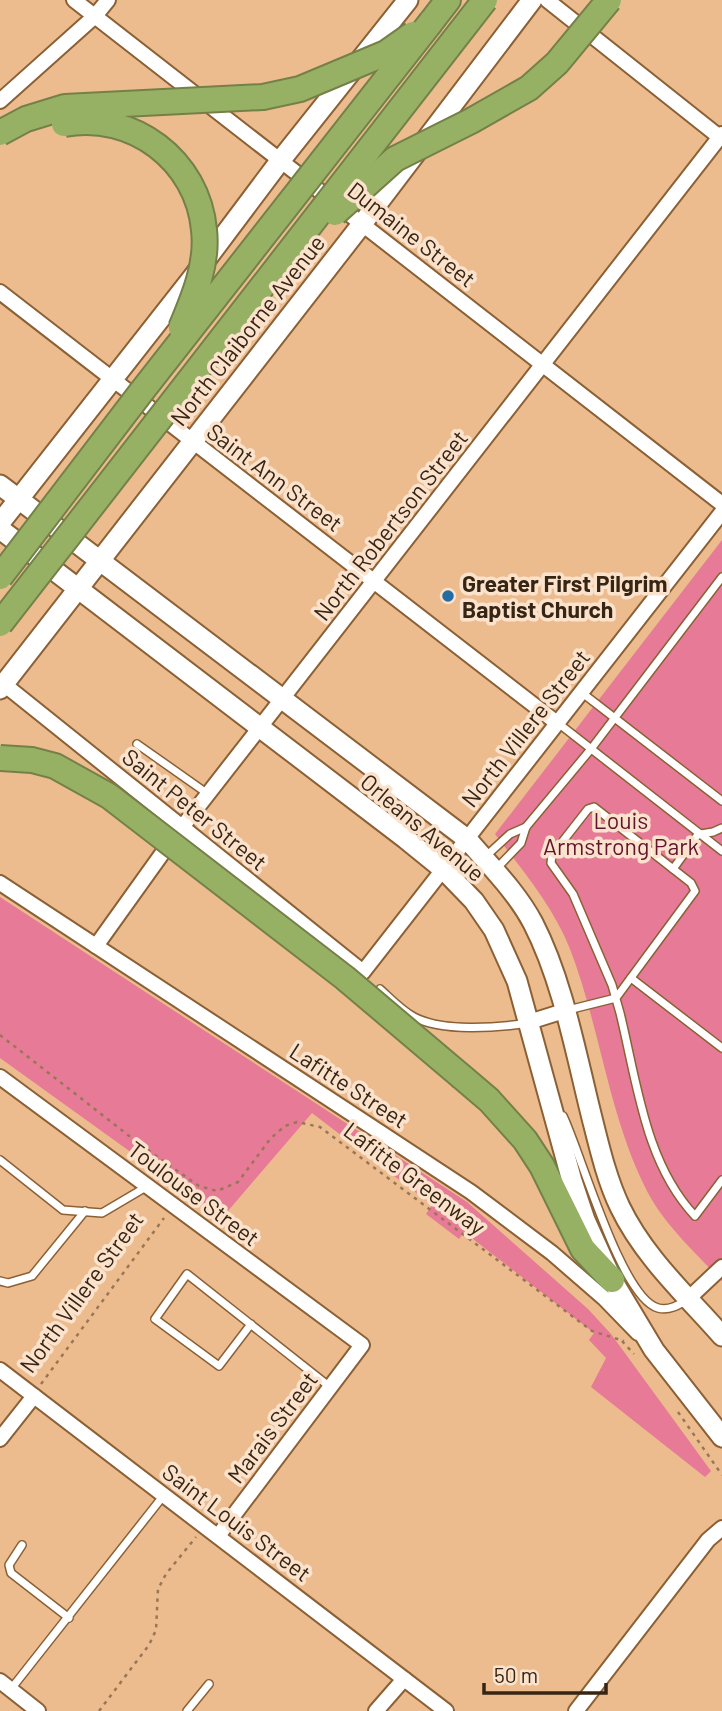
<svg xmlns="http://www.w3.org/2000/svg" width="722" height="1711" font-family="Barlow,sans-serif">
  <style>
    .green { fill: #e67a97 }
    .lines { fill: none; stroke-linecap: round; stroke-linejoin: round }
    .lane-casing { stroke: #8b6035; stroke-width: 10 }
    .street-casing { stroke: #8b6035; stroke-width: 18 }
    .secondary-casing { stroke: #8b6035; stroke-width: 23 }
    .highway-casing { stroke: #758048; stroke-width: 28 }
    .path { stroke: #997656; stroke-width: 2.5; stroke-dasharray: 3.5 5; stroke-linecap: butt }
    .lane { stroke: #fff; stroke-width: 7 }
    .street { stroke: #fff; stroke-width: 14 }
    .secondary { stroke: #fff; stroke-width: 19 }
    .highway { stroke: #97b164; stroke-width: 24 }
    .highway-bridge-casing { stroke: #758048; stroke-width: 28; stroke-linecap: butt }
    .highway-bridge { stroke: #97b164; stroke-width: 24 }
    .poi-dot { fill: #256da1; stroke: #fbe2cc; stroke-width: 2.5 }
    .labels { text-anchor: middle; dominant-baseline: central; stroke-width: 7; stroke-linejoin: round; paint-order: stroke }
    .street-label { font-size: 23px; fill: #372513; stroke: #fbe2cc }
    .poi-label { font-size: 23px; font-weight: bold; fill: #372513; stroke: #fbe2cc; text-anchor: start }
    .park-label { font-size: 23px; fill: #611430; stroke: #fbe2cc }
  </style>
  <rect width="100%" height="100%" fill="#ecbc8f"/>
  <g class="green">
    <path d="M722,540V1281C695,1252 662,1223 645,1187C608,1112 600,1027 570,949C553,906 522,870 495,834Z"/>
    <path d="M0,897L467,1202L588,1309L611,1334L711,1471L705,1477L591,1387L606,1358L589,1340L594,1333L464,1232L459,1239L426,1214L432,1205L312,1113L221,1219L171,1181L0,1058Z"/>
  </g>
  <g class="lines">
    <defs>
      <g id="lane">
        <path d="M581,692L722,801"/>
        <path d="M558,723L722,851"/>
        <path d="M137,744L208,794"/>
        <path d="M701,834L713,832L722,828"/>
        <path d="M485,857L510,834L526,827"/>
        <path d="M496,869L521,843L526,827L591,749L722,577"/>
        <path d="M673,869L699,833"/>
        <path d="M631,978L722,1048"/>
        <path d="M380,989C390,998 401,1010 414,1017C442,1032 496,1028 528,1023"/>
        <path d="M568,1010L616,998L695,891L691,883L594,807L588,809L552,855L551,863L573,894L612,985L620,1013C637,1082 645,1163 695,1216L722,1180"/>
        <path d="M563,1116C581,1153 621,1298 658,1308C669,1311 679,1305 688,1299"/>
        <path d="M0,1160L63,1210L102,1213L146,1187"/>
        <path d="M0,1281L8,1283L32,1276L85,1211"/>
        <path d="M251,1324L219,1366L155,1319L187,1274L330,1387"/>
        <path d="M22,1545L9,1565L11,1573L69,1618"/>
        <path d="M11,1689L164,1495"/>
        <path d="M187,1711L209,1684"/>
      </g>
      <g id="street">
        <path d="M74,0L722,504"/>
        <path d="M547,0L722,139"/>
        <path d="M0,101L95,16L108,0"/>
        <path d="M0,292L557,723"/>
        <path d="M0,681L363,972L722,512"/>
        <path d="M0,883L471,1192L552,1253L605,1299L638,1333"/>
        <path d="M96,946L169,844L722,134"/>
        <path d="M529,1022L564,1011"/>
        <path d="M0,1077L362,1345L218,1536"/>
        <path d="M688,1299L722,1267"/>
        <path d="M0,1370L446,1711"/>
        <path d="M0,1439L34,1396"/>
        <path d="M0,1681L38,1711"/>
        <path d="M376,1711L404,1679"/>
        <path d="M576,1711L708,1540L722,1528"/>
      </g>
      <g id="secondary">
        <path d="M0,485L467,839C490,866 516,891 533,923C564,983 577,1060 594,1126C601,1154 608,1182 620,1207C644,1257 686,1295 722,1336"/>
        <path d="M0,523L193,277L280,161L408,0"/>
        <path d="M0,529L406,839L443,869L474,901L494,930L517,981L572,1181L585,1220L612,1280L654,1350L722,1437"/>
        <path d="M0,689L362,224L532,0"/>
      </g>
      <g id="highway">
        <path d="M431,22L448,0"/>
        <path d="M462,1077L489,1100L525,1140L542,1166L583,1249L612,1280"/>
      </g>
    </defs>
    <use href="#lane" class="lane-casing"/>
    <use href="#street" class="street-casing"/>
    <use href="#secondary" class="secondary-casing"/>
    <use href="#highway" class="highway-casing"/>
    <g class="path">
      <path d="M0,1035L142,1146L199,1186L217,1191L238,1182L271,1138L285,1126L297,1122L320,1127L592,1331L624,1341"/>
      <path d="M183,1193L191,1181"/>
      <path d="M622,1341L634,1354"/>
      <path d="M41,1384L164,1218"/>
      <path d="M678,1412L722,1475"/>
      <path d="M99,1711L149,1645L156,1630L158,1589L166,1574L196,1537"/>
    </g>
    <use href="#lane" class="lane"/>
    <use href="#street" class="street"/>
    <use href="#secondary" class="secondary"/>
    <use href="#highway" class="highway"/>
    <defs>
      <g id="highway-bridge">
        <path d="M64,124C133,111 198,161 204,230C208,264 194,297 181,328"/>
        <path d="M0,133L26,119L65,107L263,97L300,89L386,53L413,34"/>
        <path d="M335,213L395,159L471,121L529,88L557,63L609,0"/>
        <path d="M0,577L142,391L431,22"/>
        <path d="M0,624L485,0"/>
        <path d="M0,758L32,760L55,766L109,796L345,978L462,1077"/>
      </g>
    </defs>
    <use href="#highway-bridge" class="highway-bridge-casing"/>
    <use href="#highway-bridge" class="highway-bridge"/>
  </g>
  <circle class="poi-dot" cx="448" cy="596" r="7"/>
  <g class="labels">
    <g class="street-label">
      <text transform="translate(412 234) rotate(38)">Dumaine Street</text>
      <text transform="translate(247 330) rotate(-52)">North Claiborne Avenue</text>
      <text transform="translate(275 477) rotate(37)">Saint Ann Street</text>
      <text transform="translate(390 525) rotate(-52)">North Robertson Street</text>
      <text transform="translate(525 728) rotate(-52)">North Villere Street</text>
      <text transform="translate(195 809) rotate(39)">Saint Peter Street</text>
      <text transform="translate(423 827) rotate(40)">Orleans Avenue</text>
      <text transform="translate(349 1085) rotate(33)">Lafitte Street</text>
      <text transform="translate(415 1178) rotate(37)">Lafitte Greenway</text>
      <text transform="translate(194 1193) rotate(37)">Toulouse Street</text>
      <text transform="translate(81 1292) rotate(-54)">North Villere Street</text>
      <text transform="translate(272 1427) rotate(-53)">Marais Street</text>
      <text transform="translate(237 1522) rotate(37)">Saint Louis Street</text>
    </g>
    <g class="poi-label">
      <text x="462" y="583">Greater First Pilgrim<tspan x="462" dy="26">Baptist Church</tspan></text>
    </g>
    <g class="park-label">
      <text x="621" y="820">Louis<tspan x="621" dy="26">Armstrong Park</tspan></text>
    </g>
  </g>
  <path d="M484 1683v10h122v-10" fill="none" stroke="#372513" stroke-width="3.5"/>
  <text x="494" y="1683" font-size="21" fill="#372513" stroke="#fbe2cc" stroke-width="5" paint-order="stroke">50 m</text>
</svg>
